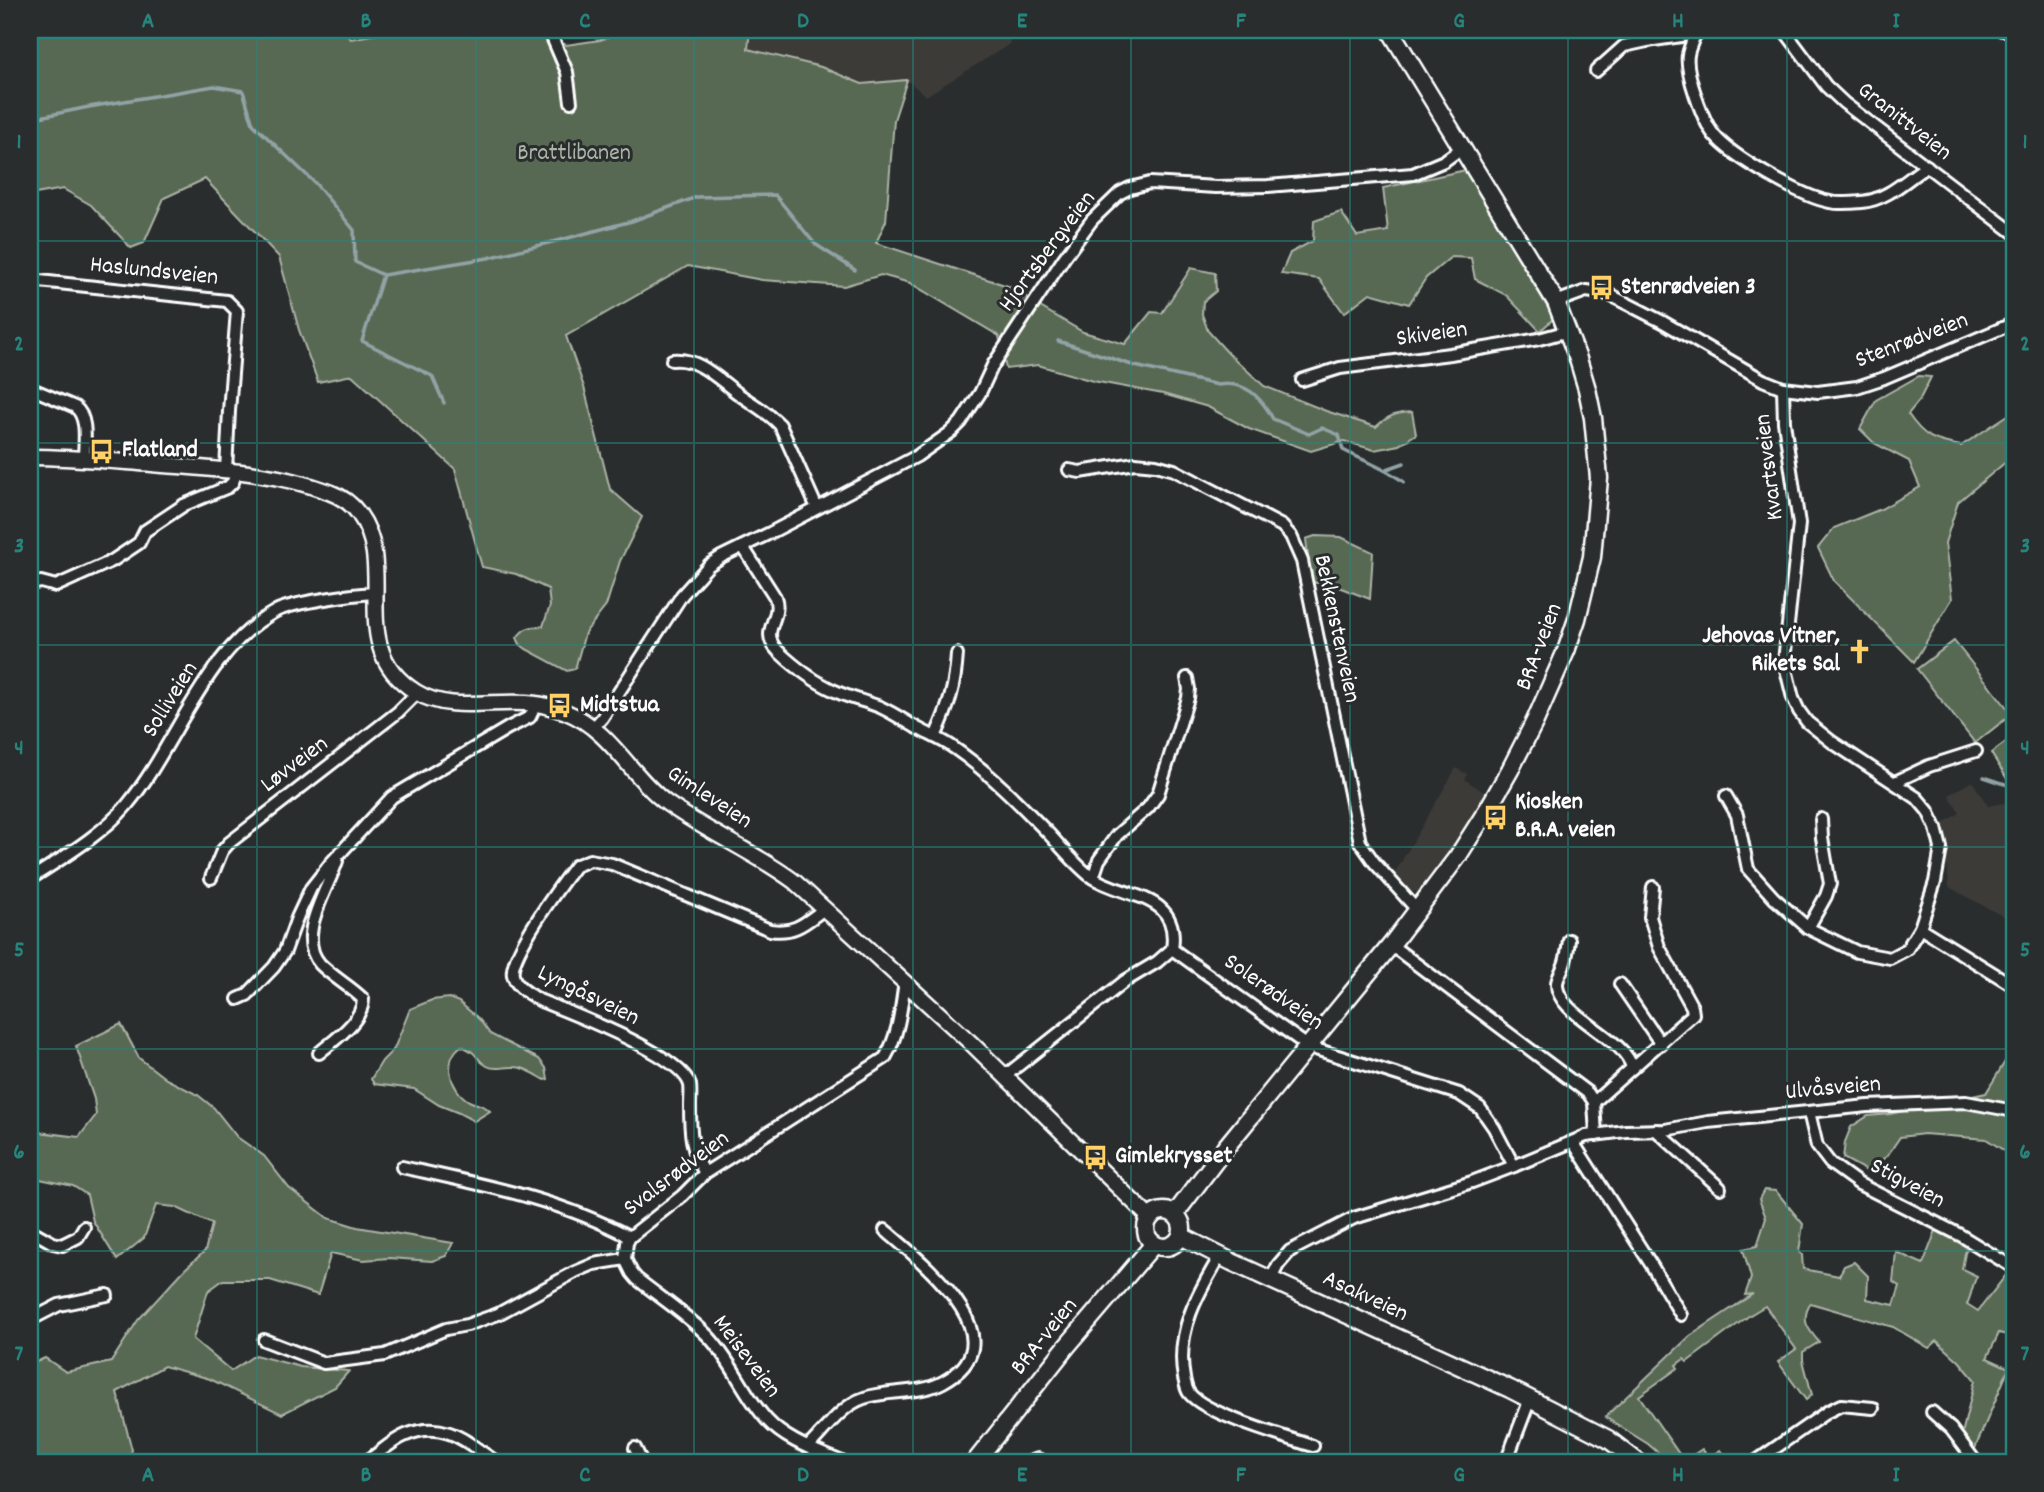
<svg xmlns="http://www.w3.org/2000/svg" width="2044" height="1492" font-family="Dekko,sans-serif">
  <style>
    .built { fill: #3d3a38 }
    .green { fill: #596952; stroke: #acb4a8; stroke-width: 2 }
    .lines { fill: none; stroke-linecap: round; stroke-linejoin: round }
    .stream { stroke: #91a3a6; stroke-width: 3.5 }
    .minor-casing { stroke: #fff; stroke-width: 16 }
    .tertiary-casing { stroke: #fff; stroke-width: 19 }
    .secondary-casing { stroke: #fff; stroke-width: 21 }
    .minor { stroke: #2a2d2e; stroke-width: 10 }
    .tertiary { stroke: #2a2d2e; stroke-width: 14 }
    .secondary { stroke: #2a2d2e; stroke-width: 16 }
    .grid { fill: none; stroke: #27847c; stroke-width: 2; stroke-opacity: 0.55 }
    .labels { text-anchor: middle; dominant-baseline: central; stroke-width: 6; stroke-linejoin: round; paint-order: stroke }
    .street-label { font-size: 24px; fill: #fff; stroke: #2a2d2e }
    .park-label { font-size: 24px; fill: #acb4a8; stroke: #2a2d2e }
    .poi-label { font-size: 24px; font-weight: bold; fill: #fff; stroke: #2a2d2e; text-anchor: start }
    .neatline { fill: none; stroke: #27847c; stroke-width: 2.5 }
    .grid-label { font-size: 23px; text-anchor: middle; font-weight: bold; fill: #27847c }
  </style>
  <rect width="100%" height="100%" fill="#2a2d2e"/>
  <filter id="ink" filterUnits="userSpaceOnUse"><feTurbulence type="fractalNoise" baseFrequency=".0143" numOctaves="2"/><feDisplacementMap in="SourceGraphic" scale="14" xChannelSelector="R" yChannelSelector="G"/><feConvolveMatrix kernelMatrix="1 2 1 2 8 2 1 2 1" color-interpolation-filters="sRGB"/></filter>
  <g filter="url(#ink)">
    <g class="built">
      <path d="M750,30H1009L1010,44L926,96L907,80L862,84L821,67L748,48Z"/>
      <path d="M1456,768L1467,774L1465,779L1467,781L1487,794L1421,892L1409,891L1393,876Z"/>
      <path d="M1972,781L1988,806L2014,801V907L2004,917L1949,887L1943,823L1960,813L1949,795Z"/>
    </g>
    <g class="green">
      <path d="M30,30H342L351,39L397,30H456L463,34L490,30H542L566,45L600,40L628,30H750L748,49L821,67L862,84L907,80L894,120L886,221L876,243L1014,288L1042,308L1083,332L1125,344L1151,312L1162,313L1191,268L1215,273L1216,291L1203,302L1202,314L1208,331L1227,352L1264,386L1326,411L1376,427C1387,416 1396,413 1412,412L1416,434L1399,445L1374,450L1344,441L1311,451L1249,429L1208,407L1163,394L1093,381L1038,365L1006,369L999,336L910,283L881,275L844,286L762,280L688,266L566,336L584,387L610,489L642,517L620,561L606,606L585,633L575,669L567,671L526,649L520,644L517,638C524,627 530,627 543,626L550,606L548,589L516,574L482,567L455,469L352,375L318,382L299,330L279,257L205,179L164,198L144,243L131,248L91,205L63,189L30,195Z"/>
      <path d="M1466,170L1554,318L1540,331L1506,295L1475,279L1471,258L1451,257L1426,278L1409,304L1370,293L1344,313L1319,279L1281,274L1290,253L1313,241L1314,221L1341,212L1357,236L1388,231L1383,188Z"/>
      <path d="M1919,376L1931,377L1919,401L1908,414C1924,438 1934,441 1961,446L2014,411V455L1958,502L1945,543L1952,599L1914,662L1834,581L1818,548L1834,528L1881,509L1920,487L1909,461L1874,443L1860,429L1876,400Z"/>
      <path d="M1315,536L1341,537L1373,552L1370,599L1333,585L1311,582L1306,539Z"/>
      <path d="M1954,641L2012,714L1975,743L1917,669Z"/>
      <path d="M2014,736V790L1991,753Z"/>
      <path d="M449,998L459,1002L479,1019L490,1034L539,1059L546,1068L548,1079L545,1080C536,1075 525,1067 514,1067C505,1066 496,1071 487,1066C475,1059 478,1052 461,1046C442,1060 450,1090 469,1101C477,1105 483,1104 490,1111L474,1121L459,1113L439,1105L414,1089L374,1084L371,1079L382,1061L394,1049L410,1009L432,1000Z"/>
      <path d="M121,1024L139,1058L166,1079L198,1095L214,1108L237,1137L264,1156L289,1188L328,1218L357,1227L453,1243L446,1256L432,1261L389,1258L363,1260L331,1253L318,1295L270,1280H223L208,1291L193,1339L231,1371L255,1355L301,1367L349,1371L335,1387L282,1414L210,1379L164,1366L117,1392L132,1450L128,1462H47L30,1454V1365L45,1358L66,1372L111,1362L138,1320L185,1269L205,1251L212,1224L175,1207L156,1205L144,1238L117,1260L93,1221L87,1195L73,1186L30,1177V1131L79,1137L96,1115L94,1099L76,1046Z"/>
      <path d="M2014,1050V1157L1986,1139L1924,1134L1900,1137L1887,1156L1867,1171L1843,1158L1845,1142L1851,1127L1868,1116L1890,1114L1986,1093L2009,1055Z"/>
      <path d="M1764,1190L1776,1191L1803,1224L1799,1252L1802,1255L1803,1269L1839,1276L1844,1266L1854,1262L1868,1276L1867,1299L1894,1305L1900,1286L1893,1282L1896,1252L1923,1264L1937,1228L1969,1245L1965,1253L1962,1269L1977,1276C1972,1285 1972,1294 1967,1304L1978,1311L2010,1270L2014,1273V1337L1999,1333L1987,1358L2009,1368L1974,1451L1962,1434L1975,1380L1959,1361L1937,1341L1929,1348L1893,1327L1810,1303C1801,1321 1807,1328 1819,1342L1803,1352V1360L1812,1395L1806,1400L1778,1362L1796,1349L1765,1306L1750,1315L1687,1362L1684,1359L1676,1365L1678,1368L1639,1396L1684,1461L1702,1449L1709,1457L1720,1450L1729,1462H1669L1648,1444L1605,1417L1690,1336L1753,1294L1745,1295L1751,1278L1743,1249L1757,1246L1766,1218L1759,1199Z"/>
    </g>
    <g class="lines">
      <g class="stream">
        <path d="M30,119L89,107L214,86L243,91L253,124L315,183L354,230L355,262L383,275L362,341L432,376L444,403"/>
        <path d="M383,275L488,258L568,238L632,221L697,197L775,195L815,244L855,270"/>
        <path d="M1058,341L1135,366L1218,385C1245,380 1261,397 1273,419L1309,434L1322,428L1339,435L1343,450C1364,461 1385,468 1404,482"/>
        <path d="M1387,469L1404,463"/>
        <path d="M1984,777L2014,787"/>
      </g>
      <defs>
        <g id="minor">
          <path d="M549,30L567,72L571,102"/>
          <path d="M1711,30L1695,34C1693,41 1689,48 1688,55C1685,72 1703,121 1714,135C1732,157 1802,197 1830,202C1839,204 1852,203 1862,202C1887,200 1907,179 1927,166"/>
          <path d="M1784,30L1826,86L1844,103L2014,233"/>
          <path d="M2002,30H2014"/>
          <path d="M1596,71L1624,46L1647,41L1695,34"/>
          <path d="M30,280L227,301L237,311L229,411L226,470"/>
          <path d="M1556,302L1586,291L1608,294L1663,322L1763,380L1783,388L1818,392L1857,387L1884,378L2014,323"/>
          <path d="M672,360C699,357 719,380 740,395C754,405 768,412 780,425L817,508"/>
          <path d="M1302,380L1340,368L1450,354L1539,339L1568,331"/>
          <path d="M30,388L75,407C89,418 84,443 84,459"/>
          <path d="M1069,470L1080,472L1135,463L1156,465L1174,470L1282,526L1291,536L1302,561L1360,842L1374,862L1417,910"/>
          <path d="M743,547L775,597C783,619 758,631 778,651C794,666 815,682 835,691C849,698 865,701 880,707C893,713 905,721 917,728C930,735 943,740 954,748C989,772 1020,804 1049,834C1062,848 1075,864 1090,876C1122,899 1181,891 1172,949L1309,1047L1459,1094L1480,1108L1494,1128L1514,1166"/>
          <path d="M30,584L41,582L56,586L112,561L139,543L145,531L184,505L228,487L233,482L237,471"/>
          <path d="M593,728L602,718L682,595L709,565L721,557L770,533L917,456L951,432L961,422L980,393L993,365L1064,258L1092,220L1120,193L1130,188L1150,183L1216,187L1268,186L1413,174L1444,161L1462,148"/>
          <path d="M935,737C949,706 955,688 957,654"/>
          <path d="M1895,782L1929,766L1976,751"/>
          <path d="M1726,796L1737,815L1748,869L1774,898L1808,928L1857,952L1890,958L1907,949L1920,928L1935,882L1941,848L1936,828L1928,811L1917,798L1832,742L1807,722L1799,711L1793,698L1784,661L1799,524L1784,422L1783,388"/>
          <path d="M211,878L222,851L229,843L398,712L417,693"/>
          <path d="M1093,878L1099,860L1117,835L1148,808L1158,794L1188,698L1189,689L1187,678"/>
          <path d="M30,879C62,858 103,834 127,805C177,745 204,650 276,611C294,602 354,594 375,593"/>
          <path d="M1808,928L1826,896L1830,884L1822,838L1821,819"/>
          <path d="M1920,928L2014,986"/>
          <path d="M1569,940C1568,948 1567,955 1565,962C1563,969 1558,976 1557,983C1555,1015 1626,1037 1632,1068"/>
          <path d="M1391,945L1588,1093L1594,1102L1596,1135"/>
          <path d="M1620,984L1661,1044"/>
          <path d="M238,999L247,995L274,967L285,951L297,918L311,888L330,864L392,797L508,728L530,717L536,704"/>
          <path d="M319,1053C334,1040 363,1021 363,999C350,986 334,978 320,964C295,936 328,890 337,861"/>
          <path d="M1005,1076L1125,981L1157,962L1172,949"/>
          <path d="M1594,1102L1693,1014L1692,1007L1659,947L1650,917L1653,887"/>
          <path d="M1809,1112L1817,1146L1830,1163L1859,1184L1960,1235L2014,1268"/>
          <path d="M1656,1130L1720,1188"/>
          <path d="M1573,1142L1652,1266L1681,1315"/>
          <path d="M402,1167C479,1184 560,1199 630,1237"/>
          <path d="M705,1173C691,1152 690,1132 690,1106C690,1100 691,1091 690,1085C682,1055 571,1013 541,1001C531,995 515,987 513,975C508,956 562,883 575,866L590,860L612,864L770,930C795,934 805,923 824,909"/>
          <path d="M30,1230L53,1243L62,1245L78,1237L84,1227"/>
          <path d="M1220,1256C1198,1293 1175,1332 1184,1378C1185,1382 1186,1389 1189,1393C1205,1414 1285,1437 1313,1446"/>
          <path d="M625,1259L632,1273L637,1279C661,1298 686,1314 708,1336C732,1361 744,1395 767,1420C786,1441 817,1451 842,1462"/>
          <path d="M1271,1279L1278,1265L1290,1251L1354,1218L1472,1182L1514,1166L1586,1136L1626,1131L1665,1130L1708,1122L1868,1106L1966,1102L2014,1111"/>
          <path d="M30,1320L59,1305L107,1295"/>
          <path d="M264,1340L324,1363L385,1355L446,1329L467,1325L498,1314L575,1272L594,1264L625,1259L627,1243L630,1237L682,1196L705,1173L885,1058C899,1034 901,1009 905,981"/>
          <path d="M1932,1412L1951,1429L1976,1462"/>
          <path d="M808,1447C824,1431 842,1405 864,1398C890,1389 919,1395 943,1382C1022,1340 922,1262 885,1230"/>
          <path d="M635,1448L642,1462"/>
          <path d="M365,1462C379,1454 391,1441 406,1435C444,1419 467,1442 496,1462"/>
          <path d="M1030,1462L1038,1459L1045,1462"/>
          <path d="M1506,1462L1530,1399"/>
          <path d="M1755,1462L1827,1412L1841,1405L1873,1408"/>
        </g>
        <path id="tertiary" d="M30,457C70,457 111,461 152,464C210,469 274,471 329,492C340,496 352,504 359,514C399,569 344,648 416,692C451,714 497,698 536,704C546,705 557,709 566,712C610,729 632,778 668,804C709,833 755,852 795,882L972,1044L1150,1218"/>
        <g id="secondary">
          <circle cx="1164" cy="1229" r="18"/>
          <path d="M1175,1214L1225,1148L1391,945L1458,856L1489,807L1510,770L1535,721L1566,651L1577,619L1592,557L1599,478L1593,418L1587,389L1578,359L1556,302L1390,30"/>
          <path d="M1181,1236L1232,1262L1510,1389L1608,1439L1638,1462"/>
          <path d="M975,1462L1067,1346L1154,1244"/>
        </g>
      </defs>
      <use href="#minor" class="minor-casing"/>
      <use href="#tertiary" class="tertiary-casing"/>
      <use href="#secondary" class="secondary-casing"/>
      <use href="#minor" class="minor"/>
      <use href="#tertiary" class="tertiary"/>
      <use href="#secondary" class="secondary"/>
    </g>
  </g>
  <path class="grid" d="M257,30V1462M476,30V1462M694,30V1462M913,30V1462M1131,30V1462M1350,30V1462M1568,30V1462M1787,30V1462M30,241H2014M30,443H2014M30,645H2014M30,847H2014M30,1049H2014M30,1251H2014"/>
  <defs>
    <symbol id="bus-bare" viewBox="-9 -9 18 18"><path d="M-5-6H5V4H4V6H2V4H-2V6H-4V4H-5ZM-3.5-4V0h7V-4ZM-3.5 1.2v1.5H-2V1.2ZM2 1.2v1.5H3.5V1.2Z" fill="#ffd166" stroke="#2a2d2e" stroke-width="2.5" paint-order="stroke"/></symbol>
    <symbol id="church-bare" viewBox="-9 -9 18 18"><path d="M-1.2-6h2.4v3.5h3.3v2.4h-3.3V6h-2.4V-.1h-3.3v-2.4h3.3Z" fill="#ffd166" stroke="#2a2d2e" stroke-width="2.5" paint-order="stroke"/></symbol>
  </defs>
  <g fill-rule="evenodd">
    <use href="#bus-bare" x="1584" y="270" width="35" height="35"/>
    <use href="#bus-bare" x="84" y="434" width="35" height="35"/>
    <use href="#church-bare" x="1842" y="634" width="35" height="35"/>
    <use href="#bus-bare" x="542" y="688" width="35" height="35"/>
    <use href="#bus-bare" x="1478" y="800" width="35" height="35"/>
    <use href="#bus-bare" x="1078" y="1140" width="35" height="35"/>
  </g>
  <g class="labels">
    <g class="street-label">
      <text transform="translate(1904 122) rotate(38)">Granittveien</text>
      <text transform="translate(1048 252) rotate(-53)">Hjortsbergveien</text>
      <text transform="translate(154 272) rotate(6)">Haslundsveien</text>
      <text transform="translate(1432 335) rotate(-8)">Skiveien</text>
      <text transform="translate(1912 341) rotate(-21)">Stenrødveien</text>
      <text transform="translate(1770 467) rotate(-97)">Kvartsveien</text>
      <text transform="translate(1336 629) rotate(78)">Bekkenstenveien</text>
      <text transform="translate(1540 647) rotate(-69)">BRA-veien</text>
      <text transform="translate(171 700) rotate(-58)">Solliveien</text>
      <text transform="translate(295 765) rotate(-37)">Løvveien</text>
      <text transform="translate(709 798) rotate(33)">Gimleveien</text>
      <text transform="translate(1273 993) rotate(35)">Solerødveien</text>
      <text transform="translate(588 996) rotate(26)">Lyngåsveien</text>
      <text transform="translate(1833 1089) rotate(-5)">Ulvåsveien</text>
      <text transform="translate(677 1174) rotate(-37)">Svalsrødveien</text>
      <text transform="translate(1907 1184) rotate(28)">Stigveien</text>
      <text transform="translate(1365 1297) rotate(25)">Asakveien</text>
      <text transform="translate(1045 1337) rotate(-51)">BRA-veien</text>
      <text transform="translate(746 1357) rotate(53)">Meiseveien</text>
    </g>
    <g class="park-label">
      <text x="574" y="154">Brattlibanen</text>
    </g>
    <g class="poi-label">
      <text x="1621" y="288">Stenrødveien 3</text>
      <text x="122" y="451">Flatland</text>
      <text x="1840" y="637" text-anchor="end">Jehovas Vitner,<tspan x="1840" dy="28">Rikets Sal</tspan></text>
      <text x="580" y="706">Midtstua</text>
      <text x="1515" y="803">Kiosken<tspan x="1515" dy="28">B.R.A. veien</tspan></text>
      <text x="1115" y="1157">Gimlekrysset</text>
    </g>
  </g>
  <rect width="2044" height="1492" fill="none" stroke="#2a2d2e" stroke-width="77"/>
  <rect x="38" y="38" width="1968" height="1416" class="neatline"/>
  <g class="grid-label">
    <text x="148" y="27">A</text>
    <text x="366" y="27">B</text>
    <text x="585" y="27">C</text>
    <text x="803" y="27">D</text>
    <text x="1022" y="27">E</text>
    <text x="1241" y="27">F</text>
    <text x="1459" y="27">G</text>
    <text x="1678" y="27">H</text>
    <text x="1896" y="27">I</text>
    <text x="19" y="148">1</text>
    <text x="2025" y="148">1</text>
    <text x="19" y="350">2</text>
    <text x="2025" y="350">2</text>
    <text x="19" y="552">3</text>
    <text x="2025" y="552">3</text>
    <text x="19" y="754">4</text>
    <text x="2025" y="754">4</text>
    <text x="19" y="956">5</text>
    <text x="2025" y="956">5</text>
    <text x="19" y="1158">6</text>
    <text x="2025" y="1158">6</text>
    <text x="19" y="1360">7</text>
    <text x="2025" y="1360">7</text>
    <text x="148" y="1481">A</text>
    <text x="366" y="1481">B</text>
    <text x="585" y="1481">C</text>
    <text x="803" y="1481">D</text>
    <text x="1022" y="1481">E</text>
    <text x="1241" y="1481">F</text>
    <text x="1459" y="1481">G</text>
    <text x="1678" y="1481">H</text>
    <text x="1896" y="1481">I</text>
  </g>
</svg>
